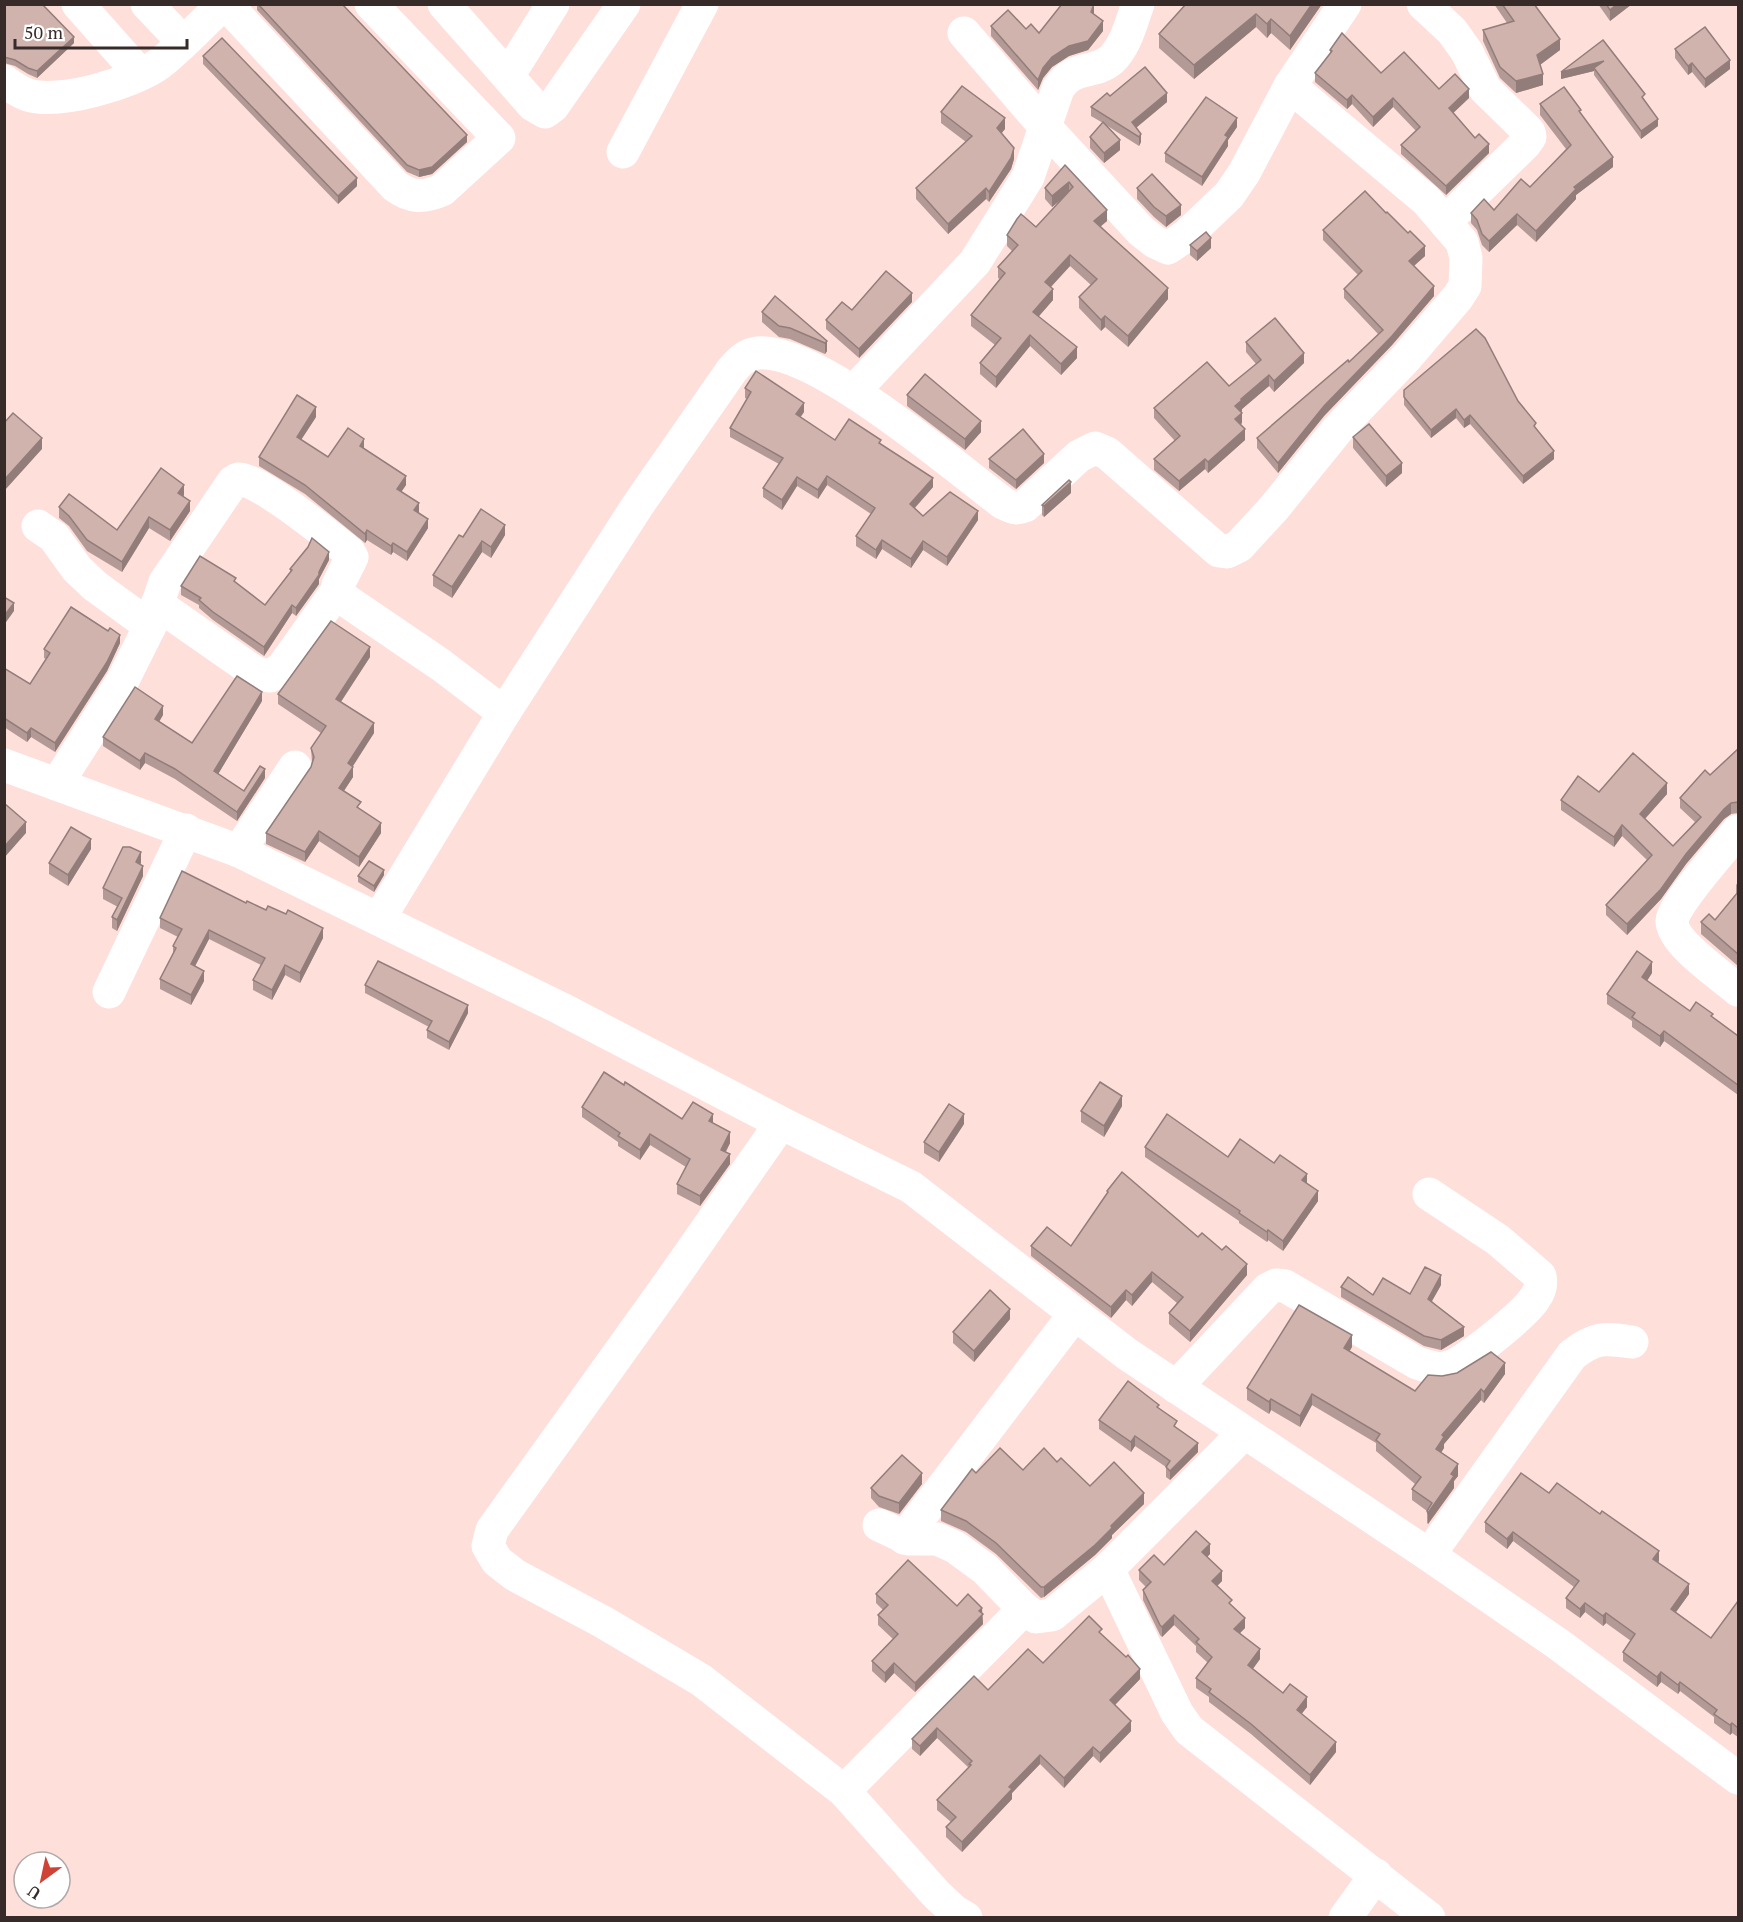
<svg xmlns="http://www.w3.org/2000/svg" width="1743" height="1922" font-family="'PT Serif',serif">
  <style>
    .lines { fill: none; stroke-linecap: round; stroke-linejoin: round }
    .minor { stroke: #fff; stroke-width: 33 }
    .wall { fill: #b49a96 }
    .shaded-wall { fill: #927d7a }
    .building { fill: #d1b3ae; stroke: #927d7a; stroke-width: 1.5 }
  </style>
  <rect width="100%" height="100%" fill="#fedfda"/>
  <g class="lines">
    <g class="minor">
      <path d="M78,4L140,74"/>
      <path d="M147,4L183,42"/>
      <path d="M226,4L395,186C411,198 424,198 442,190L499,138L371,4"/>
      <path d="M444,4L533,105L545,112L553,106L624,4"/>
      <path d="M1423,4L1452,31L1467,52L1485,89L1529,132L1530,137L1525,144L1445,222"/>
      <path d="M964,33L1046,128L1141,231L1155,242L1168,248L1187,235L1229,195L1244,173L1290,86L1345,4"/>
      <path d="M508,76L553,4"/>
      <path d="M4,81C12,87 19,92 28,95C59,105 133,83 159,64C180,48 203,23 223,4"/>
      <path d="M623,152L702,4"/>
      <path d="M854,391L975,262L1028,177L1058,89C1074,64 1093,75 1111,60C1126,46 1131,23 1138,4"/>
      <path d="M38,526L54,537L77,569L95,586L150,626"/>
      <path d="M157,604L256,673L270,676L282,668L337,591"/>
      <path d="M4,765L239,851L560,1008L781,1123L911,1187L1127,1354L1429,1555L1558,1644L1738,1778"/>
      <path d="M57,784L123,680L150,626L165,582L233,482L238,479C258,478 330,537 349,552L352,557L338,585L337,591L341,597L441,665L504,713"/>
      <path d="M1738,831C1727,845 1672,906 1672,921C1672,943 1722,976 1738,990"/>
      <path d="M239,851L295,767"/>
      <path d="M379,919L504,713L638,505L732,370C739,362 746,354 758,353C815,347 955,467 1003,503C1011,507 1016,510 1025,506L1079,456L1095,448L1107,453L1219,551L1227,552L1239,546L1274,508L1338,429L1406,358L1458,297L1465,286L1466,258L1462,242L1426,200L1290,86"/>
      <path d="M109,992L186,830"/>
      <path d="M781,1123L670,1282L492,1530L488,1546L497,1561L515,1575L603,1622L701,1680L844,1791L936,1894L954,1911L966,1918"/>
      <path d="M1176,1387L1268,1289L1276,1285L1285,1286L1417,1363C1428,1366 1437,1371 1449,1367C1465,1363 1526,1313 1535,1298C1540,1291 1542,1285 1540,1276L1498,1240L1429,1194"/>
      <path d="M879,1525L909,1539H937L955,1547L985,1569L1024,1609L1036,1617L1052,1615L1108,1569L1177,1713L1189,1730L1429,1918"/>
      <path d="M904,1538L1074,1315"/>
      <path d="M1429,1555L1572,1355C1595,1337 1603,1338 1632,1342"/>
      <path d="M1108,1569L1244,1433"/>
      <path d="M844,1791L1024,1609"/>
      <path d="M1345,1918L1376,1875"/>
    </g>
  </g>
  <g class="wall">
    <path d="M4,4L74,43L37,78L28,74L15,66L4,63Z"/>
    <path d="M257,4H342L467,142L432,174L419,177L407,172L257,10Z"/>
    <path d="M1186,4H1322L1290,50L1271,33L1267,38L1256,27L1194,79L1159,48V34Z"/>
    <path d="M1494,4H1534L1560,50L1540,65L1543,85L1516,93L1500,78L1483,41V30L1507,23Z"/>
    <path d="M1598,4H1632L1610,21Z"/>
    <path d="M1094,15L1103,31L1088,50L1069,56L1052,67L1043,78L1038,90L991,36V26L1026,29L1039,33Z"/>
    <path d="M1603,40L1645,101L1658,126L1641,139L1594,75V71L1561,79Z"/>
    <path d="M1675,49L1730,69L1705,88L1692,72L1688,75L1675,58Z"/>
    <path d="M1330,50L1381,73L1469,98L1453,113L1489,153L1446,195L1401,154V145L1416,131L1393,107L1373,127L1352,104L1347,109L1315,82V73L1330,53Z"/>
    <path d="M203,56L357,186L338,204L203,64Z"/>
    <path d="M1110,96L1167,102L1136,128L1141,142L1139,146L1106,125L1120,150L1104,163L1090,148V137L1103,123L1091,116V107Z"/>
    <path d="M1540,104L1581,114L1613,167L1576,195V199L1536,242L1517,225L1489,252L1482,245L1477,230L1471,223V213L1494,210L1530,187L1566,149L1540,115Z"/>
    <path d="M941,112L1005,129L1001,133L1014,159L1011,169L989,202L986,199L948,234L916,199V188L966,142L941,123Z"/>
    <path d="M1237,127L1228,140V146L1202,186L1165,162V153Z"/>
    <path d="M1065,165L1107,221L1101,226L1168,299L1128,347L1105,327L1101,331L1079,308V297L1091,285L1070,266L1051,287L1053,300L1038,317L1077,358L1061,375L1030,346L996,388L980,374V363L995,345L971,326V315L1000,279L998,278V267L1012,251L1007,246V235L1036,227L1061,200L1052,207L1045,199V188Z"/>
    <path d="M1137,188L1181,215L1166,227L1154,217L1137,199Z"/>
    <path d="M1323,230L1425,256L1414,266L1434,296L1392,345L1324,416L1278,473L1257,448V438L1349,362L1378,334L1344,298V289L1358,275L1323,240Z"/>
    <path d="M1190,245L1211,248L1197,261L1190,255Z"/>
    <path d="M912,302L859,358L826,329V320L852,310Z"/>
    <path d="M762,312L827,341V351L825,354L790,339L779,337L762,322Z"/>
    <path d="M1246,342L1304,363L1274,392L1269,386L1242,409V411L1241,412L1242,423L1240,425L1245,440L1208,473L1205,469L1179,491L1154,470V459L1175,441L1154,418V408L1229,386L1256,364L1246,352Z"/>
    <path d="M745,388L804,412L800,417L835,440L881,444L933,487L915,508L923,516L978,520L947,566L923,550L911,568L882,549L876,559L856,546V536L871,514L827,485L818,499L797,486L782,510L763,497V488L779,464L730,437V428L747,399L745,398Z"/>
    <path d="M1404,390L1518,401L1536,429L1554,459L1523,484L1470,424L1464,428L1456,418L1431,438L1404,405Z"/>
    <path d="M907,395L981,432L965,450L907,406Z"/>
    <path d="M316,417L301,440L328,457L364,448L406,485L401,492L419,513L428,528L407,561L393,552L391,555L367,540L365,543L305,494L259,466V457Z"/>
    <path d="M1353,437L1402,473L1386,487L1353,448Z"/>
    <path d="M989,459L1044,463L1016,489L989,468Z"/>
    <path d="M1071,493L1044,517L1042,515V505Z"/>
    <path d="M184,495V497L190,511L170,541L149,528L122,572L87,551L69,526L59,518V507L117,530Z"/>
    <path d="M505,535L491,558L482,552L452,598L433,586V575L463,537Z"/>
    <path d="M329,560L319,579V584L296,616L292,613L264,656L213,620L199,608V605L181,595V586L236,583L265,605L290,572V569Z"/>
    <path d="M120,643L107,671L55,752L31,737L27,742L4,727V668L30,684L46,659L44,658V649Z"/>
    <path d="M370,657L341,702L374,733L352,766L353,777L344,791L381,833L359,867L319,841L305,862L266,844V833L311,767L312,762L311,748L321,733L278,704V694Z"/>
    <path d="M262,701L218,774L244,791L265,778L237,821L175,779L145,763L140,770L103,746V737L163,715L159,722L192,743Z"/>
    <path d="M1738,749V813L1731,814L1724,819L1686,864L1661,899L1627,935L1606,915V905L1647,860L1622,836L1614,847L1561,810V800L1599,792L1667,794L1645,819L1673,846L1695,822L1680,808V798L1710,775Z"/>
    <path d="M91,849L68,886L49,874V863Z"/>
    <path d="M141,863L140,864L143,876L117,931L112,928V917L118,907L103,899V888Z"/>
    <path d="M384,875L374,892L358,882V876Z"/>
    <path d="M1738,882V966L1701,934V922L1715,920L1736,894V885Z"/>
    <path d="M246,903L323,938L300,983L285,975L272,1000L253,990V980L261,965L209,939L195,966L204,981L191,1005L160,989V979L173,954V946L178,937L160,928V918Z"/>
    <path d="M1652,973L1647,981L1690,1011L1713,1018L1738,1036V1095L1664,1041L1660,1047L1632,1027V1021L1607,1004V994Z"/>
    <path d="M365,985L468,1013L449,1050L427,1038V1030L429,1027L365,993Z"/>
    <path d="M624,1085L682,1119L713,1123L730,1143L726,1152L730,1164L700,1206L677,1194V1184L686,1167L650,1145L640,1160L618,1146V1142L582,1117V1107Z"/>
    <path d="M1122,1106L1104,1137L1081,1122V1111Z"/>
    <path d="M964,1124L939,1162L924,1153V1142Z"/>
    <path d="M1145,1147L1228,1157L1274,1163L1307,1184L1318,1201L1283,1251L1268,1240L1267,1242L1239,1223V1221L1145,1157Z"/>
    <path d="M1107,1191L1198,1237L1247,1275L1190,1342L1169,1324V1313L1177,1303L1152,1282L1132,1306L1126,1300L1111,1318L1031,1256V1246H1071L1107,1194Z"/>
    <path d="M1441,1285L1432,1301L1464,1336L1441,1350L1424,1346L1341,1297V1287L1373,1295L1410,1294Z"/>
    <path d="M1010,1319L974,1362L953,1343V1332Z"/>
    <path d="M1352,1347L1349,1352L1415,1391L1442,1376L1505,1374L1484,1403L1481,1400L1444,1444V1448L1441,1453L1458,1476L1454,1481V1488L1428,1524L1427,1523V1511L1412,1500V1489L1415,1484L1376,1451V1443L1312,1405L1300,1427L1271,1410L1269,1414L1247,1400V1388Z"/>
    <path d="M1159,1408L1198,1452L1170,1480L1166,1477V1467L1135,1446L1131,1452L1099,1429V1420Z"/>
    <path d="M1057,1462L1090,1486L1144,1504L1112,1535V1538L1095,1555L1044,1597L1041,1598L996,1554L966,1532L941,1521V1510L976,1473L1023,1470Z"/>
    <path d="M922,1484L899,1514L879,1507L871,1498V1488Z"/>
    <path d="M1549,1493L1659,1561L1658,1562L1689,1594L1676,1612L1711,1638L1738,1601V1737L1732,1733L1730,1735L1714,1723V1717L1680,1691L1678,1694L1661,1682L1657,1687L1623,1661V1652L1631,1641L1606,1623L1603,1626L1585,1612L1580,1618L1566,1608V1598L1574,1587L1513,1541L1507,1549L1485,1532V1522Z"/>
    <path d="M1210,1554L1207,1557L1222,1581L1217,1586L1232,1606L1245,1628L1240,1633L1260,1659L1253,1669L1283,1693L1307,1707L1301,1714L1336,1752L1310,1785L1251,1734L1209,1702V1697L1196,1688V1678L1208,1663L1196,1652V1646L1174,1625L1162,1637L1160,1635L1143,1600V1590L1146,1587L1139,1580V1570Z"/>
    <path d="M876,1594L957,1606L982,1613L983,1624L915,1692L894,1673L885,1683L872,1671V1661L893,1639L878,1625V1615L883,1610L876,1603Z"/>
    <path d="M1102,1635L1140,1679L1115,1705L1131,1731L1100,1763L1093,1756L1064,1788L1040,1764L1012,1793V1799L962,1852L946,1837V1827L951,1822L937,1810V1800L969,1768L937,1738L920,1756L912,1749V1739L988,1690Z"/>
  </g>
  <g class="shaded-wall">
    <path d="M1312,4H1322L1290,50V36Z"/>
    <path d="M1617,4H1632L1610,21V10Z"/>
    <path d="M1094,5V15L1091,12Z"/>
    <path d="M1256,14V27L1194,79V65Z"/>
    <path d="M1271,19V33L1267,38V24Z"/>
    <path d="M1103,21V31L1088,50L1069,56L1052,67L1043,78L1038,90V80L1043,68L1052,57Z"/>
    <path d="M74,37V43L37,78V71Z"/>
    <path d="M1560,39V50L1537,67V55Z"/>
    <path d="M1730,60V69L1705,88V79Z"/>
    <path d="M1604,61L1594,68V71L1561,79V72Z"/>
    <path d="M1692,63V72L1688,75V66Z"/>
    <path d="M1543,74V85L1516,93V81Z"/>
    <path d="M1469,89V98L1449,117V108Z"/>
    <path d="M1167,93V102L1132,131V122Z"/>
    <path d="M1352,95V104L1347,109V100Z"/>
    <path d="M1393,98V107L1373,127V117Z"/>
    <path d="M1005,118V129L997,139V128Z"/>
    <path d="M1237,118V127L1228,140V146L1202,186V177L1225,135Z"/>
    <path d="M1658,119V126L1641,139V131Z"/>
    <path d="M1141,134V142L1139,146V137Z"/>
    <path d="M467,135V142L432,174L419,177V170Z"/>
    <path d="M1120,140V150L1104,163V153Z"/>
    <path d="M1489,144V153L1446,195V186Z"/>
    <path d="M1014,148V159L1011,169L989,202V192Z"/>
    <path d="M1613,157V167L1576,195V199L1536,242V231L1574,187Z"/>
    <path d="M357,178V186L338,204V196Z"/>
    <path d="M1069,182V193L1052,207V196Z"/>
    <path d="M986,188V199L948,234V224Z"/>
    <path d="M1181,205V215L1166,227V216Z"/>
    <path d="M1107,210V221L1094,232V221Z"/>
    <path d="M1517,214V225L1489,252V241Z"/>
    <path d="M1211,238V248L1197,261V251Z"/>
    <path d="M1425,246V256L1409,270V261Z"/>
    <path d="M1070,255V266L1045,293V282Z"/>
    <path d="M1434,286V296L1392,345L1324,416L1278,473V463L1324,406Z"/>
    <path d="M1168,288V299L1128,347V336Z"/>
    <path d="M1053,289V300L1033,323V312Z"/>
    <path d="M912,293V302L859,358V349Z"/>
    <path d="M1105,316V327L1101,331V320Z"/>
    <path d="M1030,335V346L996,388V377Z"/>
    <path d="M827,341V351L825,354V343Z"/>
    <path d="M1077,347V358L1061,375V364Z"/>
    <path d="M1304,353V363L1274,392V381Z"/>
    <path d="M1269,375V386L1242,409V411L1235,417V406L1241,399Z"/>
    <path d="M804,403V412L796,424V414Z"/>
    <path d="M316,407V417L297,446V437Z"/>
    <path d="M1456,409V418L1431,438V430Z"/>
    <path d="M1242,413V423L1235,429V419Z"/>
    <path d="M1470,415V424L1464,428V420Z"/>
    <path d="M981,421V432L965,450V439Z"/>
    <path d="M1245,429V440L1208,473V462Z"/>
    <path d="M42,438V449L5,490L4,496V480Z"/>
    <path d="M364,439V448L360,455V446Z"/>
    <path d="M1554,451V459L1523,484V476Z"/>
    <path d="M1044,454V463L1016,489V480Z"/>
    <path d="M1205,459V469L1179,491V481Z"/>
    <path d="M1402,463V473L1386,487V476Z"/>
    <path d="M406,476V485L397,498V489Z"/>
    <path d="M827,476V485L818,499V490Z"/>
    <path d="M797,477V486L782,510V500Z"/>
    <path d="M933,478V487L910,513V504Z"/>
    <path d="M1071,482V493L1044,517V506Z"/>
    <path d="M184,485V495L178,504V493Z"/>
    <path d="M190,501V511L170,541V530Z"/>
    <path d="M419,503V513L414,510Z"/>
    <path d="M978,511V520L947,566V557Z"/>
    <path d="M149,517V528L122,572V562Z"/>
    <path d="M428,519V528L407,561V552Z"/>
    <path d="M505,525V535L491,558V547Z"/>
    <path d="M367,530V540L365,543V534Z"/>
    <path d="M882,540V549L876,559V550Z"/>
    <path d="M482,541V552L452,598V587Z"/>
    <path d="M923,541V550L911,568V559Z"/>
    <path d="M393,543V552L391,555V546Z"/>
    <path d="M329,552V560L319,579V584L296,616V608L319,572Z"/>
    <path d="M14,603V611L4,625V616Z"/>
    <path d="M292,605V613L264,656V647Z"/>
    <path d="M120,635V643L107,671L55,752V743Z"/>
    <path d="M370,647V657L336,709V699Z"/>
    <path d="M262,692V701L214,781V771Z"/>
    <path d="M163,706V715L155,728V719Z"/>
    <path d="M374,723V733L348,774V763Z"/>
    <path d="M31,728V737L27,742V733Z"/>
    <path d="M145,753V763L140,770V761Z"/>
    <path d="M353,767V777L339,798V788Z"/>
    <path d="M265,769V778L237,821V812Z"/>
    <path d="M1667,783V794L1640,824V814Z"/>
    <path d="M1731,803V814L1724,819L1686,864L1661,899L1627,935V924L1724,809Z"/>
    <path d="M26,822V833L4,858V847Z"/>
    <path d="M381,823V833L359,867V857Z"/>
    <path d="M1622,825V836L1614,847V837Z"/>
    <path d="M319,831V841L305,862V852Z"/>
    <path d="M91,839V849L68,886V875Z"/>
    <path d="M141,852V863L136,873V862Z"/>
    <path d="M143,866V876L117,931V920Z"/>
    <path d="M384,870V875L374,892V886Z"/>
    <path d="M323,928V938L300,983V973Z"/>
    <path d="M209,930V939L191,974V964Z"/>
    <path d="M1652,962V973L1642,988V977Z"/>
    <path d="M285,965V975L272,1000V990Z"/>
    <path d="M204,971V981L191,1005V995Z"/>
    <path d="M468,1005V1013L449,1050V1042Z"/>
    <path d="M1664,1031V1041L1660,1047V1036Z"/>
    <path d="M1122,1096V1106L1104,1137V1126Z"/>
    <path d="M713,1114V1125L709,1121Z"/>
    <path d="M964,1114V1124L939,1162V1152Z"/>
    <path d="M730,1132V1143L721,1160V1150Z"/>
    <path d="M650,1134V1145L640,1160V1150Z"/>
    <path d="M730,1154V1164L700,1206V1196Z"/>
    <path d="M1307,1174V1184L1302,1180Z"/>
    <path d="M1318,1191V1201L1283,1251V1241Z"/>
    <path d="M1268,1230V1240L1267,1242V1232Z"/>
    <path d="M1247,1264V1275L1190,1342V1331Z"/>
    <path d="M1152,1272V1282L1132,1306V1295Z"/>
    <path d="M1441,1275V1285L1428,1308V1299Z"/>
    <path d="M1126,1290V1300L1111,1318V1307Z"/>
    <path d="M1010,1309V1319L974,1362V1351Z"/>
    <path d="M1464,1327V1336L1441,1350V1340Z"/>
    <path d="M1352,1335V1347L1344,1360V1348Z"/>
    <path d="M1505,1363V1374L1484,1403V1392Z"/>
    <path d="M1481,1389V1400L1444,1444V1448L1436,1460V1449L1442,1435Z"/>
    <path d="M1312,1394V1405L1300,1427V1416Z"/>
    <path d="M1271,1399V1410L1269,1414V1402Z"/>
    <path d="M1135,1436V1446L1131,1452V1442Z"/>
    <path d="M1198,1443V1452L1170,1480V1471Z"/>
    <path d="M1458,1464V1476L1454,1481V1488L1428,1524V1513L1451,1474Z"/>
    <path d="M922,1473V1484L899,1514V1503Z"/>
    <path d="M1144,1493V1504L1112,1535V1538L1095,1555L1044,1597V1587L1111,1526Z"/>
    <path d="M1513,1532V1541L1507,1549V1539Z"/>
    <path d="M1210,1544V1554L1202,1562V1552Z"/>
    <path d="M1659,1551V1561L1653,1568V1559Z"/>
    <path d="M1222,1571V1581L1212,1591V1581Z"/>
    <path d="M1689,1584V1594L1671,1619V1609Z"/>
    <path d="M1585,1603V1612L1580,1618V1609Z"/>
    <path d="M982,1608L983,1624L915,1692V1683Z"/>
    <path d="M1606,1613V1623L1603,1626V1616Z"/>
    <path d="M1174,1615V1625L1162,1637V1627Z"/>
    <path d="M1245,1618V1628L1234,1639V1629Z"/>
    <path d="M1260,1649V1659L1248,1675V1665Z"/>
    <path d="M894,1663V1673L885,1683V1673Z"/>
    <path d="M1140,1669V1679L1110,1710V1700Z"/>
    <path d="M1661,1672V1682L1657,1687V1677Z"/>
    <path d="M1680,1682V1691L1678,1694V1685Z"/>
    <path d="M1307,1697V1707L1297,1720V1710Z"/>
    <path d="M1131,1721V1731L1100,1763V1753Z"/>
    <path d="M1732,1723V1733L1730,1735V1725Z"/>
    <path d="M937,1728V1738L920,1756V1746Z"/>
    <path d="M1336,1742V1752L1310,1785V1775Z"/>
    <path d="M1093,1747V1756L1064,1788V1778Z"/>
    <path d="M1040,1755V1764L1012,1793V1799L962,1852V1842L1009,1787Z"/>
  </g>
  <g class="building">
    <path d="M4,4H42L74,37L37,71L28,68L15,60L4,57Z"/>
    <path d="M258,4H342L467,135L432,167L419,170L407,165Z"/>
    <path d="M1062,4H1094L1091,12L1103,21L1088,41L1069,46L1052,57L1043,68L1038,80L991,26L1008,10L1026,29L1031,24L1039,33Z"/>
    <path d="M1186,4H1312L1290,36L1271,19L1267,24L1256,14L1194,65L1159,34Z"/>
    <path d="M1502,4H1534L1560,39L1537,55L1543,74L1516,81L1500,67L1483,30L1514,21Z"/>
    <path d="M1606,4H1617L1610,10Z"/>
    <path d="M1705,27L1730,60L1705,79L1692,63L1688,66L1675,49Z"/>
    <path d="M1342,33L1381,73L1404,52L1439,89L1455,74L1469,89L1449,108L1475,138L1479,134L1489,144L1446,186L1401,145L1420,127L1393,98L1373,117L1352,95L1347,100L1315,73L1332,51L1330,50Z"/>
    <path d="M222,38L357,178L338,196L203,56Z"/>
    <path d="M1603,40L1645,94L1642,97L1658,119L1641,131L1594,68L1604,61L1561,72Z"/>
    <path d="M1145,67L1167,93L1132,122L1141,134L1139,137L1091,107L1107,93L1110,96Z"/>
    <path d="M962,86L1005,118L997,128L1014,148L1011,158L989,192L986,188L948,224L916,188L972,136L941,112Z"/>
    <path d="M1564,87L1581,110L1579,111L1613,157L1574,187L1576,189L1536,231L1517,214L1489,241L1482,234L1477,220L1471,213L1484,199L1494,210L1521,179L1530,187L1571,145L1540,104Z"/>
    <path d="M1206,97L1237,118L1225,135L1228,137L1202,177L1165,153Z"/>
    <path d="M1103,122L1120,140L1104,153L1090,137Z"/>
    <path d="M1065,165L1107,210L1094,221L1168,288L1128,336L1105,316L1101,320L1079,297L1097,279L1070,255L1045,282L1053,289L1033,312L1077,347L1061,364L1030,335L996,377L980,363L1001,338L971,315L1005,273L998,267L1018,245L1007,235L1017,219L1021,214L1036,227L1073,187L1069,182L1052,196L1045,188Z"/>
    <path d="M1152,174L1181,205L1166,216L1154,207L1137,188Z"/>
    <path d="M1365,191L1386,213L1387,212L1408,233L1410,231L1425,246L1409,261L1434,286L1392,336L1324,406L1278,463L1257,438L1348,360L1349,362L1383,330L1344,289L1362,271L1323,230Z"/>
    <path d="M1206,232L1211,238L1197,251L1190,245Z"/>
    <path d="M886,271L912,293L859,349L826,320L842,302L852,310Z"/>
    <path d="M775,296L827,341L825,343L790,328L779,326L762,312Z"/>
    <path d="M1275,318L1304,353L1274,381L1269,375L1241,399L1242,400L1235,406L1242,413L1235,419L1245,429L1208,462L1205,459L1179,481L1154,459L1180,436L1154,408L1207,362L1229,386L1261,360L1246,342Z"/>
    <path d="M1476,329L1485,338L1518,401L1536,423L1534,426L1554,451L1523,476L1470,415L1464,420L1456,409L1431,430L1404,397V390Z"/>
    <path d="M756,371L804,403L796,414L835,440L849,419L881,440L879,443L933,478L910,504L923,516L950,492L978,511L947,557L923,541L911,559L882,540L876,550L856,536L875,508L827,476L818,490L797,477L782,500L763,488L783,458L730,428L751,392L745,388Z"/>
    <path d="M925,374L981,421L965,439L907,395Z"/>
    <path d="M297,395L316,407L297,437L328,457L348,428L364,439L360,446L406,476L397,489L419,503L414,510L428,519L407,552L393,543L391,546L367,530L365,534L305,485L259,457Z"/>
    <path d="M13,413L42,438L4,480V423Z"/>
    <path d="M1369,424L1402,463L1386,476L1353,437Z"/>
    <path d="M1023,429L1044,454L1016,480L989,459Z"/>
    <path d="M161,468L184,485L178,493L190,501L170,530L149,517L122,562L87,540L69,516L59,507L69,494L117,530Z"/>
    <path d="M1069,480L1071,482L1044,506L1042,505Z"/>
    <path d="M481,509L505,525L491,547L482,541L452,587L433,575L459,535L463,537Z"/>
    <path d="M312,538L329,552L319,572V575L296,608L292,605L264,647L213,612L199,600L201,598L181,586L200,556L236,578L234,581L265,605L292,570L290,569L308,547Z"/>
    <path d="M4,597L14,603L4,616Z"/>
    <path d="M71,607L108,631L110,628L120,635L107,662L55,743L31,728L27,733L4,718V668L30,684L50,653L44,649Z"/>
    <path d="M331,621L370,647L336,699L374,723L348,763L353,767L339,788L361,802L357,807L381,823L359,857L319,831L305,852L266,833L311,767L314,757L311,748L326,726L278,694Z"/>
    <path d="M237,676L262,692L214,771L244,791L260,766L265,769L237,812L175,769L145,753L140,761L103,737L135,687L163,706L155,719L192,743Z"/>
    <path d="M1738,749V802L1731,803L1724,809L1686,854L1661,889L1627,924L1606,905L1652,855L1622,825L1614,837L1561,800L1578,776L1599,792L1633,753L1667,783L1640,814L1673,846L1701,817L1680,798L1705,770L1710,775Z"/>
    <path d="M4,803L26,822L4,847Z"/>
    <path d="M71,827L91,839L68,875L49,863Z"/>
    <path d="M123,847H130L141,852L136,862L143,866L117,920L112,917L122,898L103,888Z"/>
    <path d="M369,861L384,870L374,886L358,876Z"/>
    <path d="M182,871L246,903L247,901L266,910L268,906L286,914L288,910L323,928L300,973L285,965L272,990L253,980L265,958L209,930L191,964L204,971L191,995L160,979L176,948L173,946L182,929L160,918Z"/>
    <path d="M1738,892V954L1701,922L1709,914L1715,920Z"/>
    <path d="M1637,951L1652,962L1642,977L1690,1011L1696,1002L1713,1014L1711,1016L1738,1036V1085L1664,1031L1660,1036L1632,1017L1635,1013L1607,994Z"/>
    <path d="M378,961L468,1005L449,1042L427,1030L432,1021L365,985Z"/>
    <path d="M604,1072L624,1085L625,1082L682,1119L693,1102L713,1114L709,1121L730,1132L721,1150L730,1154L700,1196L677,1184L690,1159L650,1134L640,1150L618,1136L620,1133L582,1107Z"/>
    <path d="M1100,1082L1122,1096L1104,1126L1081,1111Z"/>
    <path d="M949,1104L964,1114L939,1152L924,1142Z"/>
    <path d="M1167,1114L1228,1157L1240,1139L1274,1163L1280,1155L1307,1174L1302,1180L1318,1191L1283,1241L1268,1230L1267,1232L1239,1213L1240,1211L1145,1147Z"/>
    <path d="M1122,1172L1198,1237L1202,1233L1222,1250L1226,1246L1247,1264L1190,1331L1169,1313L1183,1297L1152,1272L1132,1295L1126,1290L1111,1307L1031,1246L1047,1227L1071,1246L1108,1192L1107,1191Z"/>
    <path d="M1425,1267L1441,1275L1428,1299L1464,1327L1441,1340L1424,1336L1341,1287L1348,1277L1373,1295L1383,1278L1410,1294Z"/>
    <path d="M990,1290L1010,1309L974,1351L953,1332Z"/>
    <path d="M1299,1305L1352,1335L1344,1348L1415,1391L1428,1375L1442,1376L1457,1373L1491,1352L1505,1363L1484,1392L1481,1389L1442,1435L1444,1437L1436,1449L1458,1464L1451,1474L1454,1476L1428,1513L1427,1511L1432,1503L1412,1489L1421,1477L1376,1440L1380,1434L1312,1394L1300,1416L1271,1399L1269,1402L1247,1388Z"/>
    <path d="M1128,1381L1159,1405L1157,1407L1177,1421L1174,1426L1198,1443L1170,1471L1166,1467L1170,1461L1135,1436L1131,1442L1099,1420Z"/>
    <path d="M1000,1448L1023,1470L1044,1448L1057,1462L1061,1458L1090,1486L1114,1462L1144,1493L1111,1526L1112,1528L1095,1545L1044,1587H1041L996,1543L966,1521L941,1510L972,1469L976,1473Z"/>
    <path d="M902,1455L922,1473L899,1503L879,1496L871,1488Z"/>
    <path d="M1521,1473L1549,1493L1557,1483L1600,1514L1602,1511L1659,1551L1653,1559L1689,1584L1671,1609L1711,1638L1738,1601V1728L1732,1723L1730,1725L1714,1714L1717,1710L1680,1682L1678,1685L1661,1672L1657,1677L1623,1652L1635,1634L1606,1613L1603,1616L1585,1603L1580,1609L1566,1598L1579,1581L1513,1532L1507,1539L1485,1522Z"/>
    <path d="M1196,1531L1210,1544L1202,1552L1222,1571L1212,1581L1232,1600L1229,1603L1245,1618L1234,1629L1260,1649L1248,1665L1283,1693L1290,1684L1307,1697L1297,1710L1336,1742L1310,1775L1251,1724L1209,1692L1211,1689L1196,1678L1212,1657L1196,1642L1199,1639L1174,1615L1162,1627L1160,1625L1143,1590L1151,1582L1139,1570L1154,1555L1164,1565Z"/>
    <path d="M908,1560L957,1606L968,1594L982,1608L979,1611L983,1614L915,1683L894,1663L885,1673L872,1661L898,1634L878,1615L888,1605L876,1594Z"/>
    <path d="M1089,1616L1102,1629L1099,1632L1126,1657L1128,1655L1140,1669L1110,1700L1131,1721L1100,1753L1093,1747L1064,1778L1040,1755L1009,1787L1012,1789L962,1842L946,1827L956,1817L937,1800L971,1765L969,1764L972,1761L937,1728L920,1746L912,1739L974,1676L988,1690L1028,1649L1043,1663Z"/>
  </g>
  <rect width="1743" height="1922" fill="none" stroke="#372b29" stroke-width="12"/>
  <g transform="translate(42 1880) rotate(213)"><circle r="28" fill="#ffffff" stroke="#afaaa9" stroke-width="1.5"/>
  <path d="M0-4.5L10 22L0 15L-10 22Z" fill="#cf4236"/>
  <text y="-9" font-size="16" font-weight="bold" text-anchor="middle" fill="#372b29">U</text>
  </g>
  <path d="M15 39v9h172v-9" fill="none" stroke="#372b29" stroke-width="3"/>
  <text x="24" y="39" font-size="18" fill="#372b29" stroke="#ffffff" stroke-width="4.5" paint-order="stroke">50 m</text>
</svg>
